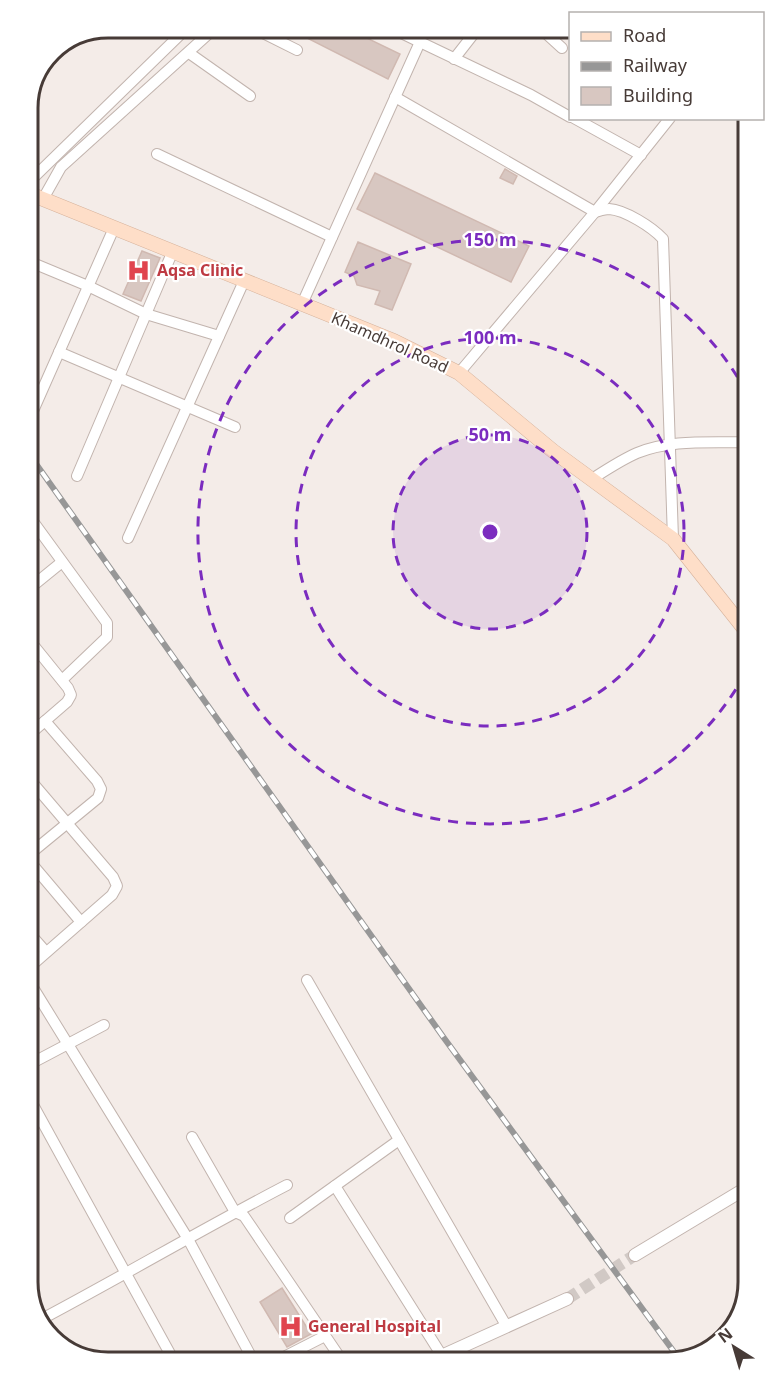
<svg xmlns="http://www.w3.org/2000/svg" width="776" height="1389" font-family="'Noto Sans',sans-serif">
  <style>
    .building { fill: #d8c7c1; stroke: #d0b9b1; stroke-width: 1.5 }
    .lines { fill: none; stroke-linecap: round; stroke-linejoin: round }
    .tertiary-tunnel { stroke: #d1c9c5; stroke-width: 12; stroke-dasharray: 12 6; stroke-linecap: butt }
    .minor-casing { stroke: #c2b4ae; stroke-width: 12 }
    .tertiary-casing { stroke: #c2b4ae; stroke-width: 14 }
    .secondary-casing { stroke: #d6b29b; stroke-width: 15 }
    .minor { stroke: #fff; stroke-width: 10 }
    .tertiary { stroke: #fff; stroke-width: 12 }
    .secondary { stroke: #fedec8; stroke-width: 14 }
    .rail-casing { stroke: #979797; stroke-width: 6 }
    .rail { stroke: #fff; stroke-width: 4; stroke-dasharray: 11; stroke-linecap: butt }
    .ring { fill: none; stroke: #7b2cbf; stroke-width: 3; stroke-dasharray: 10 8 }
    .labels { text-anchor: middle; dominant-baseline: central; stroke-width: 4.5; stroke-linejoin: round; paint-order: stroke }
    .health-label { font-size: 16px; font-weight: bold; fill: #be3a42; stroke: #fff; text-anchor: start }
    .street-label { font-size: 16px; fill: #473b37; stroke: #fff }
    .rim { fill: none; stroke: #473b37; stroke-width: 3 }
    .centre { fill: #7b2cbf; stroke: #fff; stroke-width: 3 }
    .ring-label { font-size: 18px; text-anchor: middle; font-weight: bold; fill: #7b2cbf; stroke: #fff; stroke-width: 4.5; stroke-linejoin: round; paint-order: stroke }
  </style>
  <rect width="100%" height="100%" fill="#f4ece8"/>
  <g class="building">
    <path d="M307,27H344L400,54L388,79L303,36Z"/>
    <path d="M505,169L517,176L513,184L500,178Z"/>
    <path d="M375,173L529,246L511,282L357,209Z"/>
    <path d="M358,242L411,264L392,310L375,304L380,291L357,285L354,276L345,272Z"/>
    <path d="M142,251L160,258L141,301L123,294Z"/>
    <path d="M282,1288L311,1334L287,1347L260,1302Z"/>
  </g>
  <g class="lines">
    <path class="tertiary-tunnel" d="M567,1299L635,1255"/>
    <defs>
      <g id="minor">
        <path d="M251,27L297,50"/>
        <path d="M539,27L562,48"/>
        <path d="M420,42L531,95L570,117"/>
        <path d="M189,53L250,96"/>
        <path d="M454,59L479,27"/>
        <path d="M395,97L595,212C599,211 605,209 609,209C625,210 652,227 663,239L673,539"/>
        <path d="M574,118L641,155"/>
        <path d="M157,154L332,237"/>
        <path d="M28,183L188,27"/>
        <path d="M43,199L61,167L216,27"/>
        <path d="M28,261L88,286L146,314L219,336"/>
        <path d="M302,304L420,42L389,27"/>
        <path d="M59,352L235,427"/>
        <path d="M459,373L595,212L670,118"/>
        <path d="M29,420L114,228"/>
        <path d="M77,476L172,253"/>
        <path d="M592,479C606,470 621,460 637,453C670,439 710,443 745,442"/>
        <path d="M29,516L107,623V637L62,680"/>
        <path d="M128,538L244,281"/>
        <path d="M30,588L62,562"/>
        <path d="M30,641L68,688L71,695L67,702L30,734"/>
        <path d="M31,781L113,877L117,886L112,895L32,965"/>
        <path d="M31,853L98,798L101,789L97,781L45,721"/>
        <path d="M31,863L81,922"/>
        <path d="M31,935L46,952"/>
        <path d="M307,980L507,1327"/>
        <path d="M32,986L188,1239L253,1360"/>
        <path d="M32,1063L104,1025"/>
        <path d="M32,1103L174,1361"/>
        <path d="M192,1137L235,1212L244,1216L341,1359"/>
        <path d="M335,1186L442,1356"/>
        <path d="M290,1218L399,1140"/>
        <path d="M33,1239V1240"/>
        <path d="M40,1320C123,1276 204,1228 287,1185"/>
        <path d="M555,1357H557"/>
        <path d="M278,1360L325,1336"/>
      </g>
      <g id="tertiary">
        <path d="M635,1255L748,1187"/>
        <path d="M437,1358L567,1299"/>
      </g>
      <path id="secondary" d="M28,193L394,341L459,373L553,451L673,539L746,631"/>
    </defs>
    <use href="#minor" class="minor-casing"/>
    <use href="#tertiary" class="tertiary-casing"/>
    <use href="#secondary" class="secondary-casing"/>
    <use href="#minor" class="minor"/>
    <use href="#tertiary" class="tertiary"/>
    <use href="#secondary" class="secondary"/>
    <defs>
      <path id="rail" d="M29,454L444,1038L677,1356"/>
    </defs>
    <use href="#rail" class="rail-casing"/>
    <use href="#rail" class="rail"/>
  </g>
  <circle cx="490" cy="532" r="97" fill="#7b2cbf" fill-opacity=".12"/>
  <g class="ring">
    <circle cx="490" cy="532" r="97"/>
    <circle cx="490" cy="532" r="194"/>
    <path d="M745 674A292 292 0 1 1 744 388"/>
  </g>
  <defs>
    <symbol id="hospital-bare" viewBox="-9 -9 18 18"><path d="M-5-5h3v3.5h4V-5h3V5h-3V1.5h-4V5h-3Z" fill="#e0444e" stroke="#fff" stroke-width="2.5" paint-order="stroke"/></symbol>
  </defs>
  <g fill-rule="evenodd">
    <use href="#hospital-bare" x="122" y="254" width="33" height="33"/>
    <use href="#hospital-bare" x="274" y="1310" width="33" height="33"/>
  </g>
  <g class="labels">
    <g class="health-label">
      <text x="157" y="270">Aqsa Clinic</text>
      <text x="308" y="1326">General Hospital</text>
    </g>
    <g class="street-label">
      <text transform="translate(390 342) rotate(24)">Khamdhrol Road</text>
    </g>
  </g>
  <path d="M0 0H776V1389H0ZM108 38H668A70 70 0 0 1 738 108V1282A70 70 0 0 1 668 1352H108A70 70 0 0 1 38 1282V108A70 70 0 0 1 108 38Z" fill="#fff" fill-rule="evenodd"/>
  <path class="rim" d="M108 38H668A70 70 0 0 1 738 108V1282A70 70 0 0 1 668 1352H108A70 70 0 0 1 38 1282V108A70 70 0 0 1 108 38Z"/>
  <circle cx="490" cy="532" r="9" class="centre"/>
  <g class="ring-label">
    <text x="490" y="246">150 m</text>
    <text x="490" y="344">100 m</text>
    <text x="490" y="441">50 m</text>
  </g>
  <rect x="569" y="12" width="195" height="108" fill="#ffffff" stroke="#b5b1af" stroke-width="1.5"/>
  <rect x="581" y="32" width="30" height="9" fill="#fedec8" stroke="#b5b1af" stroke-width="1.5"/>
  <text x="623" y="42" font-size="18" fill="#473b37">Road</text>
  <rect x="581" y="62" width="30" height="9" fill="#979797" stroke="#b5b1af" stroke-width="1.5"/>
  <text x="623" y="72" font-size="18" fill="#473b37">Railway</text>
  <rect x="581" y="87" width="30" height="18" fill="#d8c7c1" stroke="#b5b1af" stroke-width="1.5"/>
  <text x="623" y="102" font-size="18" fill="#473b37">Building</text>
  <g transform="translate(734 1347) rotate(323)" stroke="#ffffff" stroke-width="4.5" paint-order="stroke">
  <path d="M0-4.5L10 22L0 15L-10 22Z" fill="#473b37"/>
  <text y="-9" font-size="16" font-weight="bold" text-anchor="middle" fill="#473b37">N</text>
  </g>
</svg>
